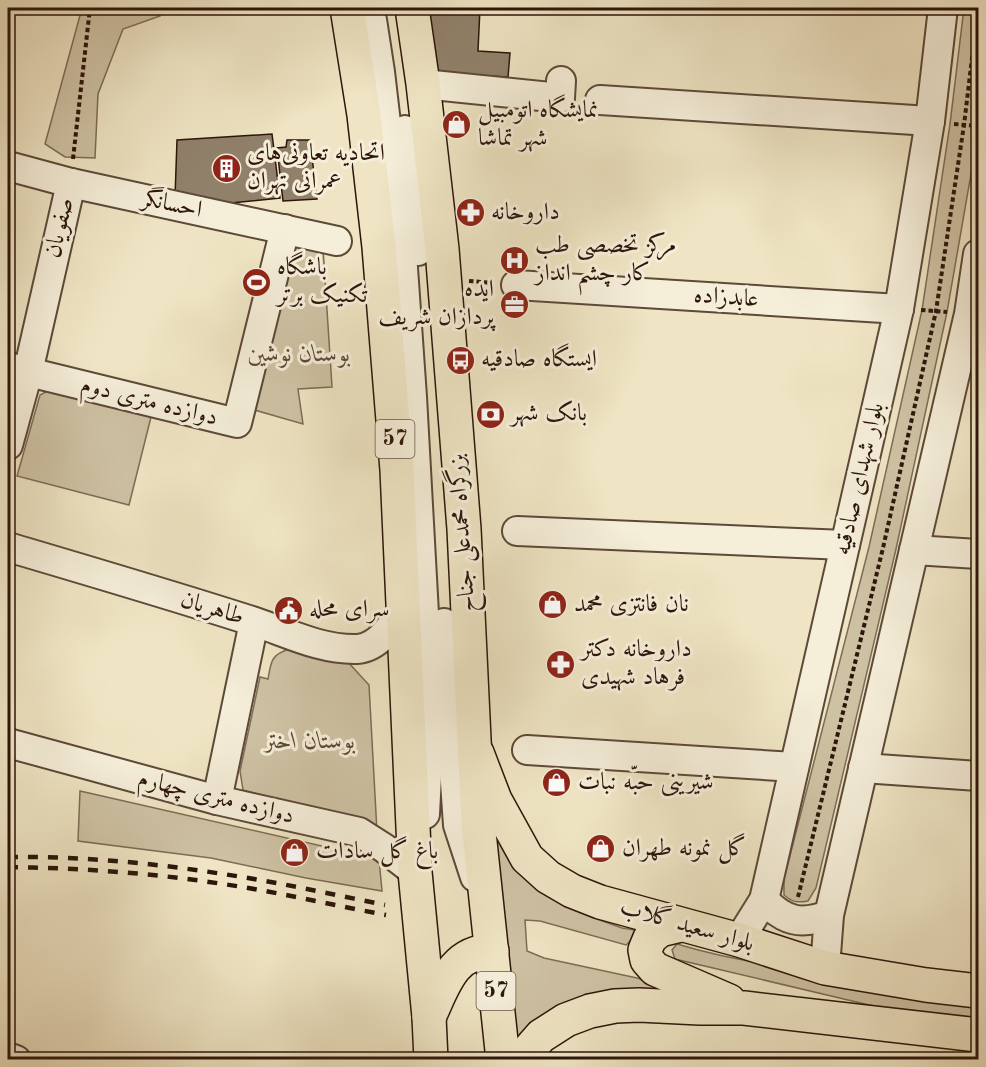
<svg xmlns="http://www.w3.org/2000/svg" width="986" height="1067" font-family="'Old Standard TT',Amiri,serif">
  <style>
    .green { fill: #cec2a4; stroke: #7d6c57; stroke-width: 1.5 }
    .building { fill: #91816b; stroke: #2c150a; stroke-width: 1.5 }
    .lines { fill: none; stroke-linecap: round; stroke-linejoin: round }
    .minor-casing { stroke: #5d4938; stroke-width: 32 }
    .major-casing { stroke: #2c150a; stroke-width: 36 }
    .highway-casing { stroke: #2c150a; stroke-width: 36 }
    .path { stroke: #2c150a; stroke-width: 4; stroke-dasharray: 4.5 3; stroke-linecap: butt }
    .minor { stroke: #f5eed9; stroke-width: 28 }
    .major { stroke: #efe5c4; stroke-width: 33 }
    .highway { stroke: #efe5c4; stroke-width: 33 }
    .rail { stroke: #2c150a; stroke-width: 4.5; stroke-dasharray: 10 10; stroke-linecap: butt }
    .labels { text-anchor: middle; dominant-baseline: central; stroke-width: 6; stroke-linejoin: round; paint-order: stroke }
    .shield { fill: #f5eed9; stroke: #685648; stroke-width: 1.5 }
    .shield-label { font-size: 22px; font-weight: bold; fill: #2c150a }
    .poi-label { font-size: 24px; fill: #2c150a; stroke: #f5eed9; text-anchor: start }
    .street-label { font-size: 24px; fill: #2c150a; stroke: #f5eed9 }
    .park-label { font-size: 24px; font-style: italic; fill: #5d4938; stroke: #f5eed9 }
  </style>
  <rect width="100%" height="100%" fill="#efe5c4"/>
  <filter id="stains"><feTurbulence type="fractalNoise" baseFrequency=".00333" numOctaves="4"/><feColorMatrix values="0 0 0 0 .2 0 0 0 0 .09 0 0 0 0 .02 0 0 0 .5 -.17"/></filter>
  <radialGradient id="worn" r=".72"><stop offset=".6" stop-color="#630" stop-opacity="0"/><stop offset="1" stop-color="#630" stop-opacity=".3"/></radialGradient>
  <g class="green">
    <path d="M82,8H159L160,16L123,29L98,94L95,158L65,157L45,144Z"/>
    <path d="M964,8H978V134L947,312L896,549L816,888L808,901C797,903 792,902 784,895V879L869,547L922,310L950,124Z"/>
    <path d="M293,244L323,248L332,387L298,389L303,424L251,409Z"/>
    <path d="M51,389L152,413L129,505L17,476L40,395Z"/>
    <path d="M290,649L347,661L369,685L377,832L360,821L243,790L240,771L260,677L268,679C271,662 271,654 290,649Z"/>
    <path d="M80,791L379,859L382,891L306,878L211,858L78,841Z"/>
    <path d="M496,823L551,898L570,908L594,918L622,928L641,931L626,945L540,921L525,920L527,951L544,958L637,978L727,1006L640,993L513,1057L501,915Z"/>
    <path d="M677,944C707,953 738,960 769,964L978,1004V1021L886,1009L675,959L672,950Z"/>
  </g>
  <g class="building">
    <path d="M429,8H480L478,51L510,53L508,77L427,73Z"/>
    <path d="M272,134L280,198L211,205L175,197L177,140Z"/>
    <path d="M287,140H310L317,199L283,201L277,148L286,147Z"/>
  </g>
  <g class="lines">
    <defs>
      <g id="minor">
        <path d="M368,8L372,20L380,72L403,268L412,397L425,632L429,737L425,814"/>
        <path d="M423,84L560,98L561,81"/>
        <path d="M600,100L930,121"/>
        <path d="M405,130L415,199L418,251"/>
        <path d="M8,166L71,183L337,241"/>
        <path d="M516,285L899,309"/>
        <path d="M8,367L237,423L285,229"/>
        <path d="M8,445L28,372L71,183"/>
        <path d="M517,531L845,545"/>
        <path d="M8,547C89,571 171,595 252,621C286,632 320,650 357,649C378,648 393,625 403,609"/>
        <path d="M914,550L978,554"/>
        <path d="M444,623L458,825L475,877"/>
        <path d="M8,743L217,800L359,832L384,848L415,872L418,856"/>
        <path d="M527,750L794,767"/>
        <path d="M863,768L978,776"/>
        <path d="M217,800L254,622"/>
        <path d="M764,900C785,922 801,925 829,915"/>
        <path d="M739,940L764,900L899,309L930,121L943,8"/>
        <path d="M825,968L829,915L969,314L978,254"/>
        <path d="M8,1057L16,1060"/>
      </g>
      <g id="major">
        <path d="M477,753L495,800L527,858L548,877L572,891L600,902L739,940L825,968L926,985L978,991"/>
        <path d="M681,925L660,930L650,938L645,950L647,960L655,969L729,1001"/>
        <path d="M520,1060L541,1036L566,1020L590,1011L615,1006L639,1005L700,1008H744L978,1035"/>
      </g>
      <g id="highway">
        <path d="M347,8L364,115L379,247L397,470L415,872L429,1017L431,1060"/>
        <path d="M412,8L423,84L442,249L464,529L478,823L503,1060"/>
        <path d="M429,1017C443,988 452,951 492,951"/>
      </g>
    </defs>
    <use href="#minor" class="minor-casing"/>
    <use href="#major" class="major-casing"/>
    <use href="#highway" class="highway-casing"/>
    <g class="path">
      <path d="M954,124L978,126"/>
      <path d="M73,159L90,8"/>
      <path d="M469,281L494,283"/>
      <path d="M921,310L947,312"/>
      <path d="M798,897L883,548L936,311L964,125L978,8"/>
    </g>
    <use href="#minor" class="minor"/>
    <use href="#major" class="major"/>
    <use href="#highway" class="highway"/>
    <g class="rail">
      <path d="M8,857C79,856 152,863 223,874C277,882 331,894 385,905"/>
      <path d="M8,867C80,868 152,873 223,884C278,892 332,905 386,915"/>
    </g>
  </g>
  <defs>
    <symbol id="shop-disc" viewBox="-11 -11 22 22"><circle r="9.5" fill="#8f2418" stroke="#f5eed9"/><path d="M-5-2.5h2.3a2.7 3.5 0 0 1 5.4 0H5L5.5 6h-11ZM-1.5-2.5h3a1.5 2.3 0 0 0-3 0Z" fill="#fff"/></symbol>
    <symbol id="building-disc" viewBox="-11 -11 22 22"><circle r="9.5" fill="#8f2418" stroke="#f5eed9"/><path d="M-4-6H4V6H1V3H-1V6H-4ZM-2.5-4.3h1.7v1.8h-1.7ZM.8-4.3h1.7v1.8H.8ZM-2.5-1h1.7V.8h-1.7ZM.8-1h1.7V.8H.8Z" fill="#fff"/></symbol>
    <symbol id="pharmacy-disc" viewBox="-11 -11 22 22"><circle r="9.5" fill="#8f2418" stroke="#f5eed9"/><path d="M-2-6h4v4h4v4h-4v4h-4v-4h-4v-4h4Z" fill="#fff"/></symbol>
    <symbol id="hospital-disc" viewBox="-11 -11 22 22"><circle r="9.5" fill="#8f2418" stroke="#f5eed9"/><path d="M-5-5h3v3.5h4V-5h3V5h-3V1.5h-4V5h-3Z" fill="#fff"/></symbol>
    <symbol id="stadium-disc" viewBox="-11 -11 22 22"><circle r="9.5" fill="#8f2418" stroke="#f5eed9"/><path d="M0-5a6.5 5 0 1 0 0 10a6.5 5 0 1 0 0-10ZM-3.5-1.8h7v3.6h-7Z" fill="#fff"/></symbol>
    <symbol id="office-disc" viewBox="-11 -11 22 22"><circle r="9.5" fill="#8f2418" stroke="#f5eed9"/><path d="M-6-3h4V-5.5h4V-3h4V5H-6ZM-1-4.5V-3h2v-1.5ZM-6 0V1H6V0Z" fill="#fff"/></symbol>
    <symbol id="bus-disc" viewBox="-11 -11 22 22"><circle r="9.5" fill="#8f2418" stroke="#f5eed9"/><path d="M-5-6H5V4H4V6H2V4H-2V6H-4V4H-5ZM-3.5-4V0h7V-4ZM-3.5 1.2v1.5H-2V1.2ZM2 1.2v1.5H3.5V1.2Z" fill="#fff"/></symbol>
    <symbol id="bank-disc" viewBox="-11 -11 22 22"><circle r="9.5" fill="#8f2418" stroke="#f5eed9"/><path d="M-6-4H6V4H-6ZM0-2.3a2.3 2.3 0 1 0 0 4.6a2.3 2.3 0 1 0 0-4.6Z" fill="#fff"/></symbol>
    <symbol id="civic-disc" viewBox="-11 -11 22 22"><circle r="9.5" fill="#8f2418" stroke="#f5eed9"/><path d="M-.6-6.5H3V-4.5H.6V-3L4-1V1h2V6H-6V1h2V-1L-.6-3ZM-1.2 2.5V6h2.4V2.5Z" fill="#fff"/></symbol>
  </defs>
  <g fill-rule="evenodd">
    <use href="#shop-disc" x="440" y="108" width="33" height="33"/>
    <use href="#building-disc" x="210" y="152" width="33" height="33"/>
    <use href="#pharmacy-disc" x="454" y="196" width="33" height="33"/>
    <use href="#hospital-disc" x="498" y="244" width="33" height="33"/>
    <use href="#stadium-disc" x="240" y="266" width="33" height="33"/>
    <use href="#office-disc" x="498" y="288" width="33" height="33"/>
    <use href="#bus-disc" x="444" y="344" width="33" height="33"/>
    <use href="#bank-disc" x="474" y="398" width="33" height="33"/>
    <use href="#shop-disc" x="536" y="588" width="33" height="33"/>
    <use href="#civic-disc" x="272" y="594" width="33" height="33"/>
    <use href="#pharmacy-disc" x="544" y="648" width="33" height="33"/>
    <use href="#shop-disc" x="540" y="766" width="33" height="33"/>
    <use href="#shop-disc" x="584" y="832" width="33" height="33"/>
    <use href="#shop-disc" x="278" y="836" width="33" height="33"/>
  </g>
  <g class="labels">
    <g class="shield">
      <rect x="375.5" y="420" width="39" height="38" rx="4.5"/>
      <rect x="476.5" y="972" width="39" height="38" rx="4.5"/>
    </g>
    <g class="shield-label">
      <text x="395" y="439">57</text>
      <text x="496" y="991">57</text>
    </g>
    <g class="poi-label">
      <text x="478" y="111">نمایشگاه اتومبیل<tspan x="478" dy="28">شهر تماشا</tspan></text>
      <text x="247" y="154">اتحادیه تعاونی‌های<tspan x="247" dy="28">عمرانی تهران</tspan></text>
      <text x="491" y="213">داروخانه</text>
      <text x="535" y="246">مرکز تخصصی طب<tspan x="535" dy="28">کار چشم انداز</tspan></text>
      <text x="277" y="268">باشگاه<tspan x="277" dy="28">تکنیک برتر</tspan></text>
      <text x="494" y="290" text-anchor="end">ایده<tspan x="494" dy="28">پردازان شریف</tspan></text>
      <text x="481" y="360">ایستگاه صادقیه</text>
      <text x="511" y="414">بانک شهر</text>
      <text x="574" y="605">نان فانتزی محمد</text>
      <text x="309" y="610">سرای محله</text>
      <text x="581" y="650">داروخانه دکتر<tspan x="581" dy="28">فرهاد شهیدی</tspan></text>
      <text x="578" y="783">شیرینی حبّه نبات</text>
      <text x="622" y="849">گل نمونه طهران</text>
      <text x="316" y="852">باغ گل سادات</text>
    </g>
    <g class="street-label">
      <text transform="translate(172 205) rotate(12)">احسانگر</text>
      <text transform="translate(60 228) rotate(-77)">صفویان</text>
      <text transform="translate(726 298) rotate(4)">عابدزاده</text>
      <text transform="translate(149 402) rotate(14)">دوازده متری دوم</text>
      <text transform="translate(860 479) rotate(-77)">بلوار شهدای صادقیه</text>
      <text transform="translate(463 533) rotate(-94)">بزرگراه محمدعلی جناح</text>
      <text transform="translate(212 609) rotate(17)">طاهریان</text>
      <text transform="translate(216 798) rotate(14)">دوازده متری چهارم</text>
      <text transform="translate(687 926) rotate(16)">بلوار سعید گلاب</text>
    </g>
    <g class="park-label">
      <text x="299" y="355">بوستان نوشین</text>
      <text x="310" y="742">بوستان اختر</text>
    </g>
  </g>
  <rect width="986" height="1067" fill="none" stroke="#efe5c4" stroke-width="30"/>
  <rect x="9" y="9" width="968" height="1049" fill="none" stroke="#2c150a" stroke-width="3"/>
  <rect x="15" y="15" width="956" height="1037" fill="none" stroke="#2c150a" stroke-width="1.5"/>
  <rect width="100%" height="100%" filter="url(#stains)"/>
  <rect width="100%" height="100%" fill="url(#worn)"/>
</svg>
